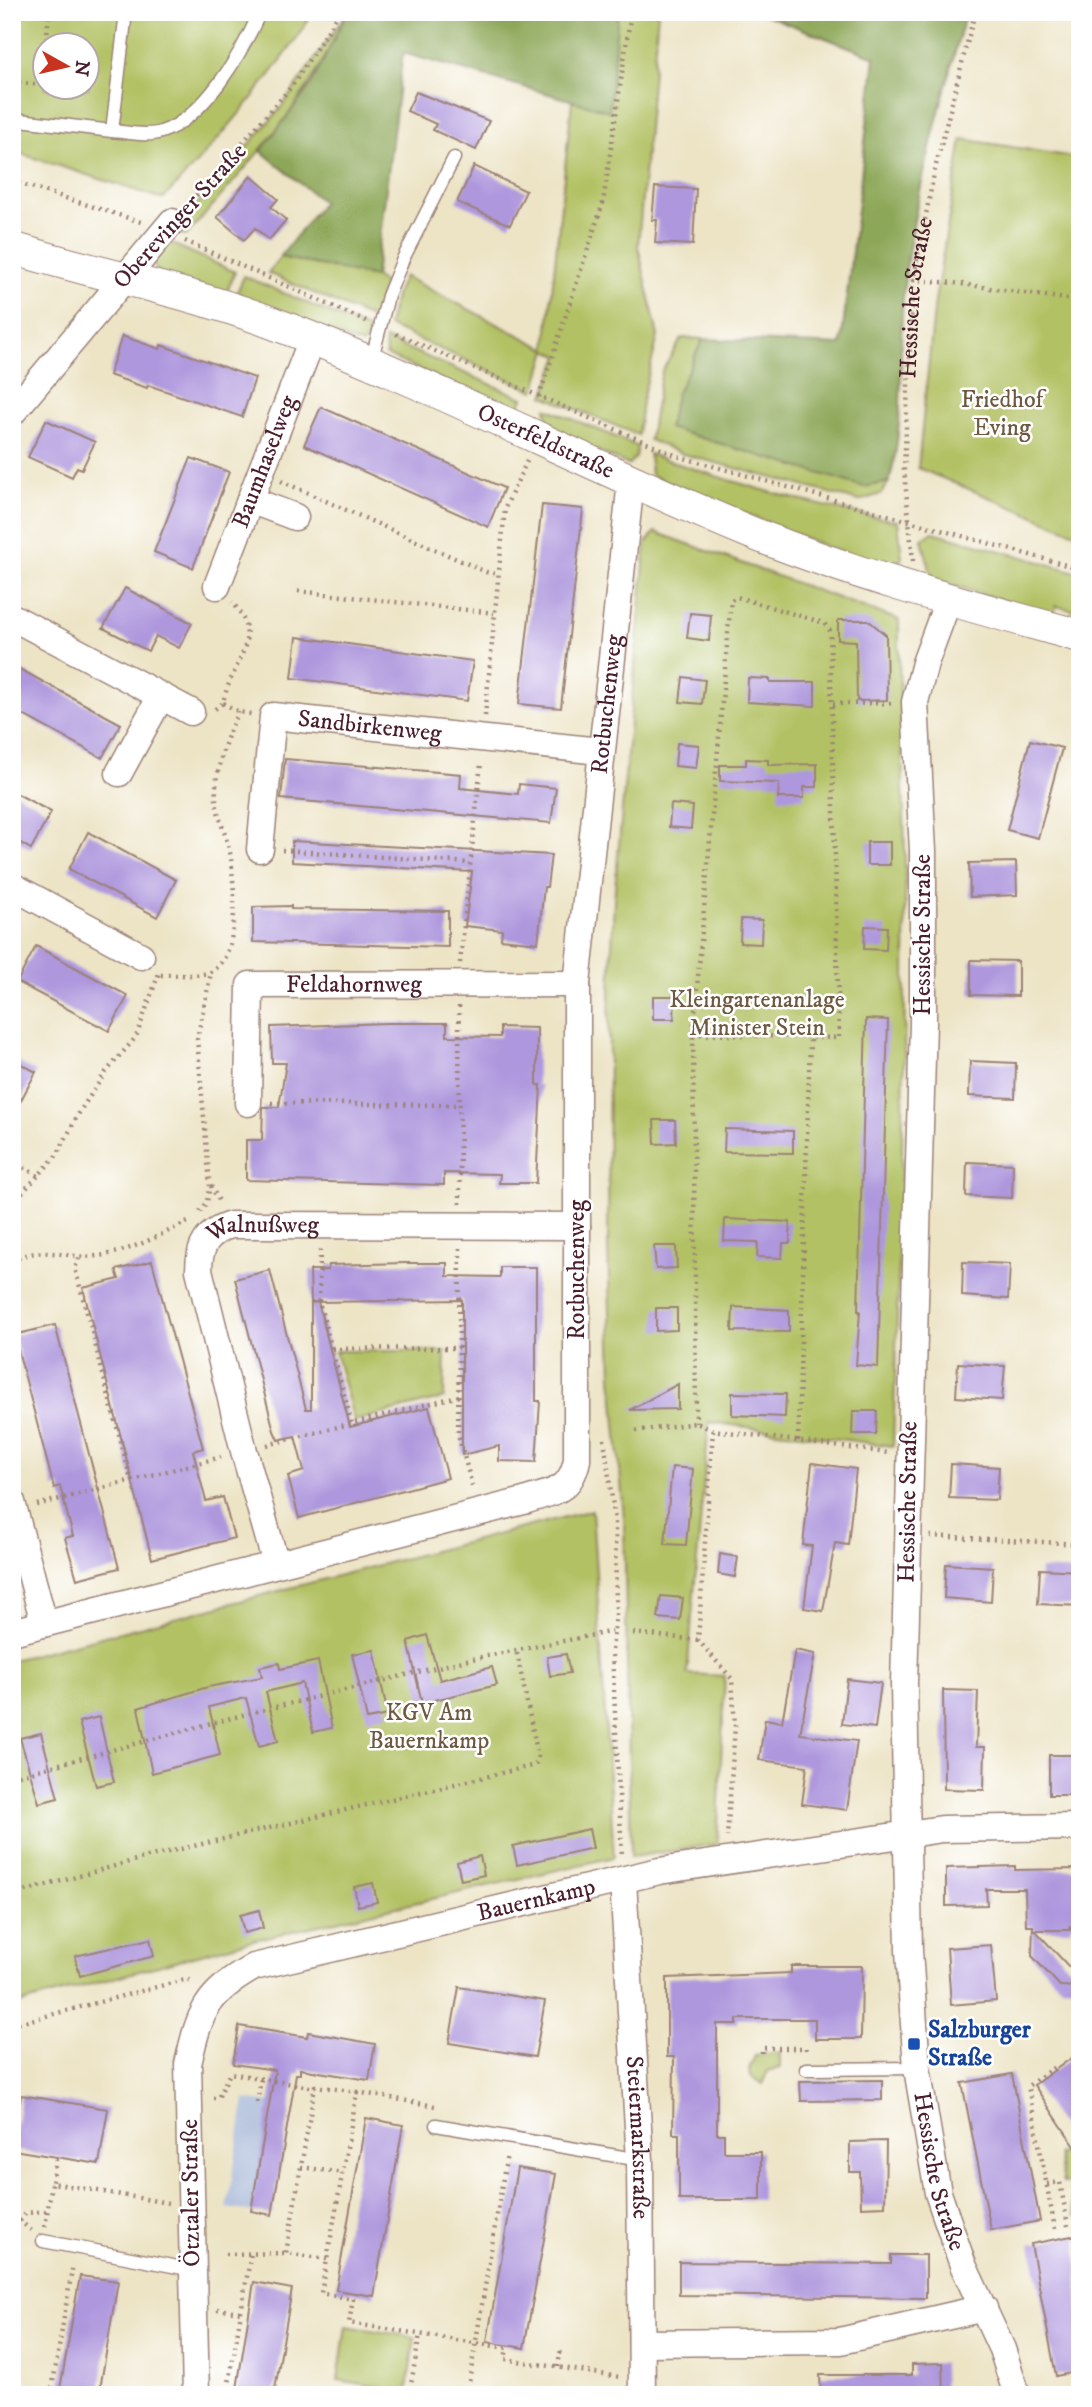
<svg xmlns="http://www.w3.org/2000/svg" width="1092" height="2407" font-family="'IM FELL DW Pica',serif">
  <style>
    .industrial { fill: #b7c5de }
    .green { fill: #b2c163; stroke: #7e7047; stroke-width: 2; fill-rule: evenodd }
    .forest { fill: #8da759; stroke: #6c6342; stroke-width: 2 }
    .building { fill: #ae97dd }
    .lines { fill: none; stroke-linecap: round; stroke-linejoin: round }
    .service-casing { stroke: #9c8278; stroke-width: 15 }
    .minor-casing { stroke: #9c8278; stroke-width: 29 }
    .tertiary-casing { stroke: #9c8278; stroke-width: 34 }
    .path { stroke: #9c8278; stroke-width: 4.5; stroke-dasharray: 2 5; stroke-linecap: butt }
    .service { stroke: #fff; stroke-width: 12 }
    .minor { stroke: #fff; stroke-width: 26 }
    .tertiary { stroke: #fff; stroke-width: 32 }
    .transit-dot { fill: #1a4fb4; stroke: #fff; stroke-width: 2.5 }
    .labels { text-anchor: middle; dominant-baseline: central; stroke-width: 5; stroke-linejoin: round; paint-order: stroke }
    .street-label { font-size: 24px; fill: #4a1f2b; stroke: #fff }
    .park-label { font-size: 24px; fill: #6e583f; stroke: #fff }
    .transit-label { font-size: 24px; font-weight: bold; fill: #164399; stroke: #fff; text-anchor: start }
  </style>
  <rect width="100%" height="100%" fill="#fff"/>
  <filter id="ink" filterUnits="userSpaceOnUse"><feTurbulence type="fractalNoise" baseFrequency=".0143" numOctaves="2"/><feDisplacementMap in="SourceGraphic" scale="14" xChannelSelector="R" yChannelSelector="G"/><feConvolveMatrix kernelMatrix="1 2 1 2 8 2 1 2 1" color-interpolation-filters="sRGB"/></filter>
  <filter id="wash" filterUnits="userSpaceOnUse"><feTurbulence type="fractalNoise" baseFrequency=".00686" numOctaves="4" result="noise"/><feDisplacementMap in="SourceGraphic" scale="28" xChannelSelector="R" yChannelSelector="G"/><feGaussianBlur stdDeviation="1.57" result="paint"/><feColorMatrix in="noise" values="0 0 0 0 0 0 0 0 0 0 0 0 0 0 0 0 0 1.4 0 .05"/><feComposite in="paint" operator="in"/></filter>
  <g filter="url(#wash)">
    <rect width="100%" height="100%" fill="#ede4c6"/>
    <path class="industrial" d="M245,2099L290,2106L272,2215L227,2208Z"/>
    <g class="green">
      <path d="M12,12H312C303,32 289,49 276,67C241,114 203,157 163,199L12,151ZM46,46H88V88H46Z"/>
      <path d="M618,12H658L638,246L658,336L642,401L638,435L544,396L559,356L547,350L535,391L388,326L395,296L404,276L546,349L572,101L609,111Z"/>
      <path d="M346,14C310,101 247,166 186,236L174,231L280,109Z"/>
      <path d="M962,139L1080,158V535L918,468L935,301Z"/>
      <path d="M166,241L235,272L226,294L160,275L152,262Z"/>
      <path d="M280,257L375,277L384,283L375,320L268,273Z"/>
      <path d="M244,276L372,331L362,345L235,297Z"/>
      <path d="M682,338L703,339L676,395L864,487L889,482L881,494L859,501L683,454L649,440L662,371Z"/>
      <path d="M385,339L523,398L517,413L386,355Z"/>
      <path d="M546,408L637,446L636,456L629,465L549,429Z"/>
      <path d="M649,454C730,482 813,507 898,521L902,558L893,568L827,547L651,475Z"/>
      <path d="M655,532L899,620C898,700 904,779 905,859C907,1055 899,1251 893,1446L709,1422L687,1674L725,1676L717,1844L631,1857L624,1518L612,1377L608,1248L609,1017L614,900L646,543Z"/>
      <path d="M933,532L1080,573V612L1056,606L1053,616L936,580L931,574L922,539Z"/>
      <path d="M335,1351H445L444,1398L354,1421Z"/>
      <path d="M592,1510L614,1857L245,1942L12,2006V1660Z"/>
      <path d="M780,2052V2068L768,2071L762,2084L751,2076L749,2069L755,2056Z"/>
      <path d="M1077,2149L1080,2154V2215L1075,2216L1069,2183H1063L1058,2154Z"/>
      <path d="M346,2326L415,2337L406,2395H379L380,2387L338,2380Z"/>
    </g>
    <g class="forest">
      <path d="M347,12H618L609,111L403,53L375,277L280,257L323,202L261,151L313,82Z"/>
      <path d="M758,12H966C942,100 917,186 905,276C896,344 908,416 889,482L864,487L668,428L676,395L703,339L841,345L875,57Z"/>
    </g>
    <g id="blocks">
      <g class="building">
        <path d="M416,92L489,121L476,150L433,130L436,124L407,111Z"/>
        <path d="M474,166L526,191L510,225L457,202Z"/>
        <path d="M251,176L278,199L271,207L286,220L269,240L255,228L244,240L217,217Z"/>
        <path d="M655,187L696,189L693,245L655,243L657,220H652Z"/>
        <path d="M122,336L160,349L161,345L255,378L242,417L148,385L147,388L109,375Z"/>
        <path d="M321,407L504,488L488,527L304,445Z"/>
        <path d="M46,420L95,442L82,469L77,467L72,477L28,457Z"/>
        <path d="M191,458L229,472L193,568L154,552Z"/>
        <path d="M542,505L583,509L561,708L519,704Z"/>
        <path d="M125,588L192,623L179,648L156,636L148,651L103,628Z"/>
        <path d="M690,613L711,615L709,641L687,638Z"/>
        <path d="M838,620H868L886,635L887,700L857,701L856,641L838,640Z"/>
        <path d="M297,637L473,661L467,701L292,678Z"/>
        <path d="M12,665L121,724L102,758L12,709Z"/>
        <path d="M683,677L705,680L702,704L680,702Z"/>
        <path d="M748,678L770,679V682H815V706L747,702Z"/>
        <path d="M1030,740L1062,748L1038,838L1007,830Z"/>
        <path d="M677,743L699,745L696,768L675,766Z"/>
        <path d="M285,759L461,774L460,788L518,794L519,784L556,788L551,823L281,799Z"/>
        <path d="M746,759L768,760V765L817,764V787H804V798H778L779,783L720,781V765H746Z"/>
        <path d="M12,791L51,812L31,849L12,838Z"/>
        <path d="M671,804L693,806L691,829L669,827Z"/>
        <path d="M88,832L176,880L157,917L69,869Z"/>
        <path d="M292,841L551,855L547,887H544L538,943L501,939L502,930L465,926L472,872L292,862Z"/>
        <rect x="867" y="842" width="23" height="23"/>
        <path d="M1016,862L1017,895L970,897L969,863Z"/>
        <path d="M291,906V909L448,911V947L253,942V907Z"/>
        <path d="M741,919L762,920L761,944L740,943Z"/>
        <path d="M865,926L887,927L886,950L864,949Z"/>
        <path d="M36,946L128,996L109,1031L17,982Z"/>
        <path d="M971,960L1018,961V996L971,995Z"/>
        <path d="M653,996H675L674,1019H653Z"/>
        <path d="M866,1019L888,1020L878,1367L856,1365L860,1311H858Z"/>
        <path d="M387,1023H447V1036L500,1037V1027L537,1028V1085H541L536,1183H499L500,1174L444,1173V1185L246,1180V1140H262L263,1107H279L286,1063H272L271,1027Z"/>
        <path d="M12,1059L36,1072L12,1117Z"/>
        <path d="M970,1061L1016,1063L1015,1098L969,1096Z"/>
        <path d="M654,1120H675L676,1143L655,1144Z"/>
        <path d="M725,1129L793,1131V1153L724,1152Z"/>
        <path d="M967,1162L1013,1164L1012,1198L966,1196Z"/>
        <path d="M725,1219L790,1222V1243H783L782,1258L757,1257L758,1242L724,1241Z"/>
        <path d="M654,1246H676L677,1268L656,1269Z"/>
        <path d="M152,1261L203,1448L193,1451L206,1501L223,1497L234,1538L152,1559L83,1288L119,1279L116,1270Z"/>
        <path d="M963,1262L1010,1264L1008,1299L962,1296Z"/>
        <path d="M406,1263H447V1276L500,1277V1267H536V1401H540L536,1462L499,1461V1446L462,1455V1300L318,1302L350,1427L429,1407L448,1478L299,1518L288,1476L304,1471L295,1436L278,1440L274,1431L235,1279L270,1270L306,1409H311V1303L318,1302H311L310,1270H328L329,1265Z"/>
        <path d="M733,1307L789,1310V1332L732,1331Z"/>
        <path d="M656,1308H677V1330L656,1331Z"/>
        <path d="M55,1325L119,1568L77,1579L65,1538L73,1536L60,1486L54,1488L14,1335Z"/>
        <path d="M958,1363L1005,1366L1002,1400L956,1397Z"/>
        <path d="M678,1384V1409L630,1410Z"/>
        <path d="M732,1393L786,1394L785,1417L732,1415Z"/>
        <path d="M853,1411H877L876,1434H852Z"/>
        <path d="M812,1463L856,1469L848,1545L835,1543L823,1611L804,1608L812,1546L803,1545Z"/>
        <path d="M951,1464L999,1467L997,1500L949,1498Z"/>
        <path d="M672,1467L693,1469L686,1545L665,1544Z"/>
        <path d="M720,1554L738,1557L735,1577L718,1574Z"/>
        <path d="M946,1564L993,1567L991,1602L944,1598Z"/>
        <path d="M1040,1569L1080,1571V1606L1038,1604Z"/>
        <path d="M661,1596L683,1598L680,1620L658,1618Z"/>
        <path d="M427,1635L440,1680L492,1667L497,1685L422,1703L408,1641Z"/>
        <path d="M374,1650L388,1715L367,1719L352,1654Z"/>
        <path d="M795,1650L815,1654L800,1734L857,1741L847,1810L802,1804L807,1766L759,1760L765,1719L782,1722Z"/>
        <path d="M566,1654L570,1673L550,1676L547,1657Z"/>
        <path d="M318,1661L332,1728L313,1732L302,1683L266,1692L278,1741L259,1746L246,1698L209,1707L220,1755L152,1773L138,1708L208,1687L262,1677L260,1667L279,1663L280,1669Z"/>
        <path d="M847,1679L881,1683L875,1728L842,1724Z"/>
        <path d="M943,1690L978,1691L976,1747H985L984,1790L944,1789Z"/>
        <path d="M99,1717L114,1782L96,1786L79,1722Z"/>
        <path d="M41,1733L58,1798L39,1803L20,1738Z"/>
        <rect x="1049" y="1755" width="31" height="40"/>
        <path d="M589,1829L593,1848L517,1865L513,1846Z"/>
        <path d="M480,1856L484,1875L461,1880L457,1862Z"/>
        <path d="M1015,1866V1870L1080,1869V1926H1070V1930H1035L1069,1967H1080V1987L1060,1986L1032,1956L1033,1926H1026L1025,1889H986L987,1905L946,1906V1868Z"/>
        <path d="M373,1883L377,1902L358,1906L354,1887Z"/>
        <path d="M259,1910L263,1928L244,1933L240,1915Z"/>
        <path d="M150,1939L154,1956L80,1976L75,1956Z"/>
        <path d="M991,1945L996,2001L951,2005L947,1948Z"/>
        <path d="M791,1966H862L861,2039H815V2019H737V2024H717V2134H724V2152H761V2200H679V2134H673L674,2057H667V1978L791,1973Z"/>
        <path d="M459,1987L545,2001L535,2057L449,2043Z"/>
        <path d="M239,2026L307,2037L308,2032L375,2044L369,2080L300,2069V2074H296L272,2215L251,2211L275,2070L233,2064Z"/>
        <path d="M1080,2052V2154L1034,2085Z"/>
        <path d="M1012,2074L1040,2221L991,2230L962,2083Z"/>
        <path d="M882,2080V2100L801,2101L800,2081Z"/>
        <path d="M21,2095L108,2109L99,2164L13,2150Z"/>
        <path d="M366,2118L403,2125L374,2296L336,2290Z"/>
        <path d="M886,2141L885,2206L861,2207L860,2172H850V2142Z"/>
        <path d="M517,2168L556,2174L524,2348L487,2342Z"/>
        <path d="M1077,2235L1080,2371L1056,2376L1031,2244Z"/>
        <path d="M891,2255H926V2298L679,2295V2262L891,2264Z"/>
        <path d="M80,2276L118,2281L99,2395H59Z"/>
        <path d="M254,2282L292,2289L274,2395H236Z"/>
        <path d="M943,2363L944,2395H821L820,2375H912V2364Z"/>
      </g>
    </g>
  </g>
  <g filter="url(#ink)">
    <use href="#blocks" fill-opacity="0" stroke="#9c8278" stroke-width="2"/>
    <g class="lines">
      <defs>
        <g id="service">
          <path d="M12,119L112,131L126,12"/>
          <path d="M112,131C126,132 147,137 161,132C205,118 242,52 260,12"/>
          <path d="M371,362L388,296L403,259L454,158"/>
          <path d="M806,2069L917,2068"/>
          <path d="M436,2125L640,2160"/>
          <path d="M43,2241L193,2270"/>
        </g>
        <g id="minor">
          <path d="M12,413L172,222"/>
          <path d="M250,500L295,517"/>
          <path id="s2" d="M217,586L312,339"/>
          <path id="s3" d="M949,598L925,663L915,702L923,851V1023L904,1684L909,1951L917,2068L938,2193L963,2265L1002,2349L1017,2395"/>
          <path d="M12,617L191,712"/>
          <path d="M119,773L160,698"/>
          <path id="s4" d="M260,849L273,716L600,751"/>
          <path d="M12,886L141,956"/>
          <path id="s5" d="M248,1103L250,985L577,984"/>
          <path d="M12,1502L44,1623"/>
          <path id="s6" d="M276,1564L244,1451L199,1270C199,1246 207,1232 231,1225L577,1226"/>
          <path id="s7" d="M12,1632L524,1501C553,1491 570,1493 577,1460V984L631,481"/>
          <path id="s8" d="M623,1881L640,2160L642,2395"/>
          <path d="M642,2343L840,2341L984,2308"/>
          <path id="s9" d="M196,2395L188,2064C200,2011 205,1995 254,1967L659,1871L942,1829L1080,1827"/>
        </g>
        <g id="tertiary">
          <path id="s10" d="M12,248C96,274 183,290 265,320C430,382 585,464 747,531C854,575 968,605 1080,636"/>
        </g>
      </defs>
      <use href="#service" class="service-casing"/>
      <use href="#minor" class="minor-casing"/>
      <use href="#tertiary" class="tertiary-casing"/>
      <g class="path">
        <path d="M167,12L238,19"/>
        <path d="M46,46L49,12"/>
        <path d="M12,82L42,85L46,46"/>
        <path d="M12,181L141,222"/>
        <path d="M187,206L292,86L340,12"/>
        <path d="M185,241L366,321"/>
        <path d="M913,280L954,283L1080,301"/>
        <path d="M396,334L677,456L1080,569"/>
        <path d="M539,397L603,203L631,12"/>
        <path d="M281,481L486,572L498,574"/>
        <path id="s1" d="M913,561L904,470L913,280L935,169L975,12"/>
        <path d="M298,591L494,613"/>
        <path d="M223,703L239,712L251,714"/>
        <path d="M833,704L894,703"/>
        <path d="M215,709L223,703C231,662 266,640 232,602"/>
        <path d="M485,716L505,508L527,461"/>
        <path d="M282,850L470,863"/>
        <path d="M460,963L481,763"/>
        <path d="M161,975C175,974 203,978 214,970C241,951 234,888 231,858C228,838 218,820 216,800C214,775 226,734 239,712"/>
        <path d="M459,1006L460,1204"/>
        <path d="M693,1034L839,1038L830,631L824,623L737,597L731,600L730,611L693,1034L696,1423"/>
        <path d="M271,1103L459,1105"/>
        <path d="M12,1160L38,1176L57,1155L80,1111L106,1072L136,1037L159,973"/>
        <path d="M211,1186L220,1203"/>
        <path d="M12,1203L38,1176"/>
        <path d="M200,1212L207,1202L210,1185L197,1039L211,973"/>
        <path d="M460,1248L458,1434L473,1489"/>
        <path d="M320,1250L319,1302L352,1424"/>
        <path d="M79,1258L75,1268L131,1480"/>
        <path d="M12,1261C44,1243 65,1260 97,1256C128,1253 159,1235 188,1222"/>
        <path d="M332,1349L459,1348"/>
        <path d="M713,1430L698,1640L732,1679L735,1726L727,1837"/>
        <path d="M636,1431L696,1423L713,1430L888,1453"/>
        <path d="M604,1439L615,1521L616,1614L612,1651L622,1856"/>
        <path d="M798,1441L810,1040"/>
        <path d="M267,1445L459,1396"/>
        <path d="M37,1505L221,1457"/>
        <path d="M930,1536L1080,1544"/>
        <path d="M633,1633L698,1640"/>
        <path d="M12,1777L231,1718L467,1660L614,1631"/>
        <path d="M12,1895L143,1858L531,1766L536,1763L538,1756L516,1649"/>
        <path d="M12,2025L187,1979L194,1983"/>
        <path d="M762,2053V2048H806V2054"/>
        <path d="M357,2092L435,2106"/>
        <path d="M213,2098H218L230,2073L315,2088"/>
        <path d="M257,2102L261,2079"/>
        <path d="M56,2159L52,2183L168,2203"/>
        <path d="M301,2167L343,2173"/>
        <path d="M1047,2184L1060,2182L1068,2226"/>
        <path d="M12,2219L20,2221L32,2231"/>
        <path d="M20,2221L26,2213L48,2211"/>
        <path d="M45,2227L52,2183"/>
        <path d="M1055,2229L1028,2086L1057,2065"/>
        <path d="M226,2254L286,2253"/>
        <path d="M327,2259L286,2253L315,2086L357,2092L321,2293L353,2299L349,2323L507,2348L505,2359L620,2377"/>
        <path d="M217,2309L241,2312"/>
        <path d="M558,2367L560,2353L565,2352"/>
        <path d="M51,2395L73,2264"/>
        <path d="M227,2395L251,2253"/>
        <path d="M409,2395L420,2334"/>
        <path d="M467,2395L507,2154"/>
      </g>
      <use href="#service" class="service"/>
      <use href="#minor" class="minor"/>
      <use href="#tertiary" class="tertiary"/>
    </g>
  </g>
  <rect class="transit-dot" x="907" y="2037" width="14" height="14" rx="3.5"/>
  <g class="labels">
    <g class="street-label">
      <text transform="translate(180 216) rotate(-48)">Oberevinger Straße</text>
      <text stroke="none"><textPath href="#s1" startOffset="264">Hessische Straße</textPath></text>
      <text stroke="none"><textPath href="#s10" startOffset="569">Osterfeldstraße</textPath></text>
      <text stroke="none"><textPath href="#s2" startOffset="133">Baumhaselweg</textPath></text>
      <text stroke="none"><textPath href="#s7" startOffset="1358">Rotbuchenweg</textPath></text>
      <text stroke="none"><textPath href="#s4" startOffset="231">Sandbirkenweg</textPath></text>
      <text transform="translate(923 935) rotate(-90)">Hessische Straße</text>
      <text stroke="none"><textPath href="#s5" startOffset="222">Feldahornweg</textPath></text>
      <text stroke="none"><textPath href="#s6" startOffset="396">Walnußweg</textPath></text>
      <text transform="translate(577 1270) rotate(-90)">Rotbuchenweg</text>
      <text transform="translate(908 1502) rotate(-89)">Hessische Straße</text>
      <text stroke="none"><textPath href="#s9" startOffset="744">Bauernkamp</textPath></text>
      <text stroke="none"><textPath href="#s8" startOffset="257">Steiermarkstraße</textPath></text>
      <text stroke="none"><textPath href="#s3" startOffset="1582">Hessische Straße</textPath></text>
      <text transform="translate(191 2193) rotate(-91)">Ötztaler Straße</text>
    </g>
    <g class="park-label">
      <text x="1002" y="400">Friedhof<tspan x="1002" dy="28">Eving</tspan></text>
      <text x="757" y="1000">Kleingartenanlage<tspan x="757" dy="28">Minister Stein</tspan></text>
      <text x="429" y="1713">KGV Am<tspan x="429" dy="28">Bauernkamp</tspan></text>
    </g>
    <g class="transit-label">
      <text x="928" y="2030">Salzburger<tspan x="928" dy="28">Straße</tspan></text>
    </g>
  </g>
  <rect width="1092" height="2407" fill="none" stroke="#fff" stroke-width="42"/>
  <g transform="translate(66 66) rotate(98)"><circle r="33" fill="#ffffff" stroke="#b7a5aa" stroke-width="2"/>
  <path d="M0-5L12 26L0 18L-12 26Z" fill="#c8321e"/>
  <text y="-10" font-size="19" font-weight="bold" text-anchor="middle" fill="#4a1f2b">N</text>
  </g>
</svg>
